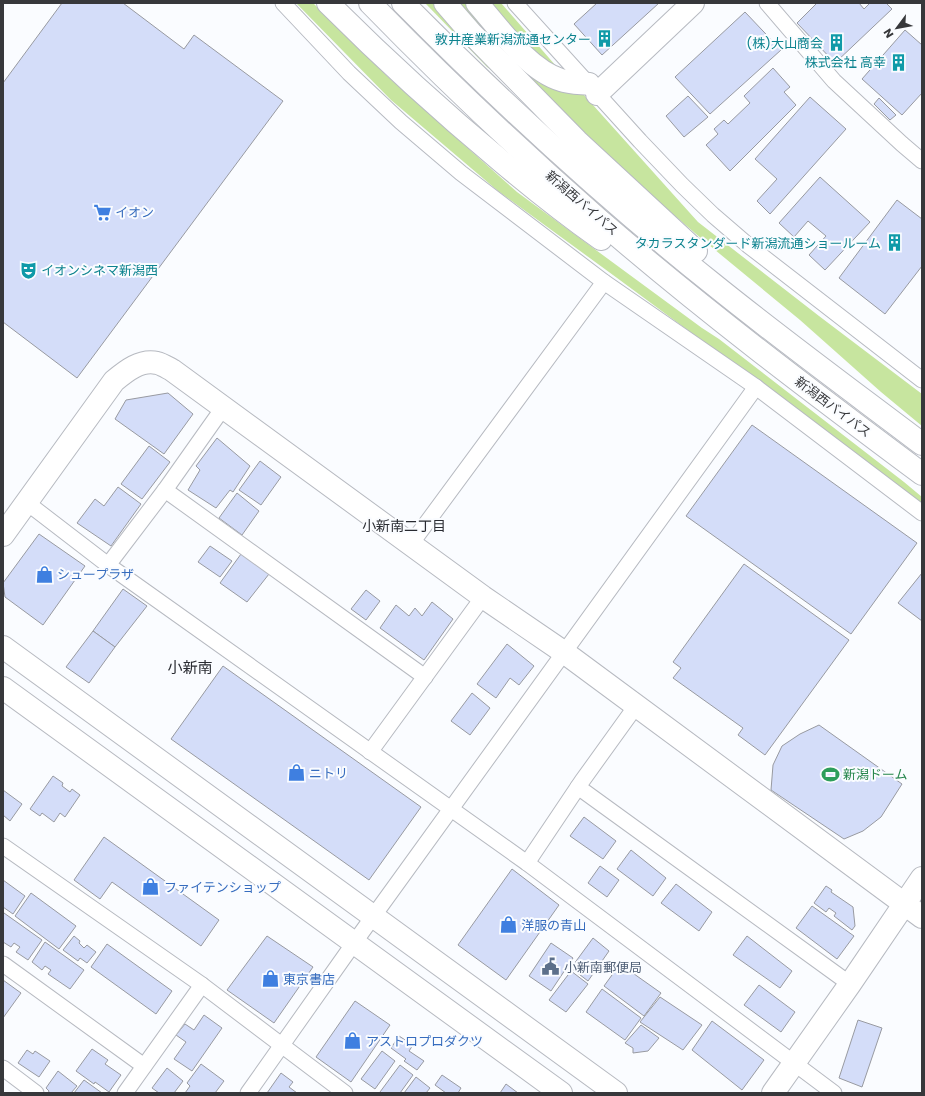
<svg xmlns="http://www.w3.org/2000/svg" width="925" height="1096" font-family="Poppins,'Noto Sans JP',sans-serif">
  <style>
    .green { fill: #c7e59f }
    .building { fill: #d4ddf9; stroke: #989aa1 }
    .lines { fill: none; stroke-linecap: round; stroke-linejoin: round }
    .street-casing { stroke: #b7bac1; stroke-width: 17 }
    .secondary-casing { stroke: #b7bac1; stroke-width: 24 }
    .highway-casing { stroke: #b7bac1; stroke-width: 24 }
    .street { stroke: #fff; stroke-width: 15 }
    .secondary { stroke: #fff; stroke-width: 22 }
    .highway { stroke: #fff; stroke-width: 22 }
    .labels { text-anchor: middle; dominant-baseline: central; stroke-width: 4; stroke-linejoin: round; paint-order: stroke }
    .culture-label { font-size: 13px; fill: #0d838f; stroke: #fafcff; text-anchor: end }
    .street-label { font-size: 13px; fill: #37383b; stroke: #fafcff }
    .shop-label { font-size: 13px; fill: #366cbe; stroke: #fafcff; text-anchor: start }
    .leisure-label { font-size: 13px; fill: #27864d; stroke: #fafcff; text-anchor: start }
    .service-label { font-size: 13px; fill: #4e5e75; stroke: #fafcff; text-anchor: start }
    .neighbourhood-label { font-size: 14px; fill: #292b31; stroke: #fafcff }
    .quarter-label { font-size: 15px; fill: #292b31; stroke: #fafcff }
  </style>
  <rect width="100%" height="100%" fill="#fafcff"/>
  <g class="green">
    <path d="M296,3H313L387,76L517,192L702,328L719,339L904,482L922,497V507L789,405L613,275L498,191L391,100Z"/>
    <path d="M425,3H435L506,80L487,67Z"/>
    <path d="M457,3H467L539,83L584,95L698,222L819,316L922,394V426L881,392L800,320L703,240L603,154Z"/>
    <path d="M483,3H501L563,74L557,73Z"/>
  </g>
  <g class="building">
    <path d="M62,3H123L184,49L194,35L283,101L77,378L3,322V83Z"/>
    <path d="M597,3H659L602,55L574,24Z"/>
    <path d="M817,3H859L864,9L870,3H886L892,9L835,63L797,23Z"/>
    <path d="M745,12L781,50L710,114L675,77Z"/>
    <path d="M905,30L922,45V93L902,115L862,79Z"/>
    <path d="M773,68L790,87L784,92L796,105L730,171L706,145L718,134L714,129L724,120L728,124L750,103L744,96Z"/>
    <path d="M688,96L708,117L684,137L666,116Z"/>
    <path d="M810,97L846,129L770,214L757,201L777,179L755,159Z"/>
    <path d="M879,98L896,115L890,120L874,104Z"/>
    <path d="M820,177L870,222L825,270L809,255L826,236L808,221L794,237L779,223Z"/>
    <path d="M897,200L922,219V266L885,314L839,278Z"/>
    <path d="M168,393L193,414L164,454L115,419L126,400Z"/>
    <path d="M752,425L917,543L851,634L686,516Z"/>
    <path d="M217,438L250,466L233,492L230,490L216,508L188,490L200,470L196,466Z"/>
    <path d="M149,446L170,462L142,499L121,484Z"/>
    <path d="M260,461L281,477L261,505L239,490Z"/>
    <path d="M118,487L141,504L111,546L77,523L95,499L104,506Z"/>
    <path d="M237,493L259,511L242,535L219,518Z"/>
    <path d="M39,534L85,566L43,625L5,597L3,583Z"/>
    <path d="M210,546L232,561L220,577L198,562Z"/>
    <path d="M241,554L269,574L247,602L220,583Z"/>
    <path d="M744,564L849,640L765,755L738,735L743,728L673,678L681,668L673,662Z"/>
    <path d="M922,573V621L898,603Z"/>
    <path d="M123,589L147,606L115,647L93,631Z"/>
    <path d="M366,590L380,601L366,620L351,609Z"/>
    <path d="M432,602L453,619L424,660L380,628L396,605L409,616L415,608L422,616Z"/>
    <path d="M93,631L115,647L89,683L66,667Z"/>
    <path d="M507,644L534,666L519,685L510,678L496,698L477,684Z"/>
    <path d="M223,666L421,807L369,880L171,739Z"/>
    <path d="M472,693L490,708L470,735L451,721Z"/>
    <path d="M819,725L902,784L881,817L863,831L844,839L771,790L773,765L782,746L800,734Z"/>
    <path d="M53,776L63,783L62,786L70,792L72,789L80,795L65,817L60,813L54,822L42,813L40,816L30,809Z"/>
    <path d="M3,790L22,804L10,821L3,815Z"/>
    <path d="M584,817L616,841L603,859L570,836Z"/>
    <path d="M104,837L219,920L201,946L112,882L100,899L74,880Z"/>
    <path d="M631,850L666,878L653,896L617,869Z"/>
    <path d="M600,866L619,880L607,897L588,883Z"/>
    <path d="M512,869L559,905L506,980L458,945Z"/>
    <path d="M3,880L25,896L13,914L3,907Z"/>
    <path d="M676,884L712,912L699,931L661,903Z"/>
    <path d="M826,886L832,890L831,892L853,907L855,926L852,930L834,916L836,913L829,908L826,912L814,903Z"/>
    <path d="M31,893L76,926L59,949L15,916Z"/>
    <path d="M812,906L854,936L837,959L796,928Z"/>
    <path d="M4,913L42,940L28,960L16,952L20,947L14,943L11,947L3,942V915Z"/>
    <path d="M74,936L80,941L79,943L84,948L87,945L96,952L87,963L80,958L78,961L63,950Z"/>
    <path d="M267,936L313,967L274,1023L227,990Z"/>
    <path d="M747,936L792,971L780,988L733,955Z"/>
    <path d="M593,938L609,951L588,981L571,968Z"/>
    <path d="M45,942L84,970L70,989L48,974L51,970L45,966L42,970L32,962Z"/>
    <path d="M551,943L573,958L551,991L529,976Z"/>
    <path d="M107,944L172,991L156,1014L91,967Z"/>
    <path d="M620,964L661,993L644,1016L604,986Z"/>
    <path d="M571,971L588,984L566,1012L549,1000Z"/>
    <path d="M3,980L21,993L3,1018Z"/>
    <path d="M759,985L795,1012L781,1032L744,1005Z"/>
    <path d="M602,989L641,1018L625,1040L586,1012Z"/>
    <path d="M660,997L702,1025L683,1050L640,1022Z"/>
    <path d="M355,1001L390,1025L351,1082L316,1057Z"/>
    <path d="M204,1015L222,1028L192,1071L174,1059L186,1042L176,1035L185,1024L194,1030Z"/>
    <path d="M858,1020L882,1028L862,1087L839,1078Z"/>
    <path d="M712,1021L764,1060L742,1090L692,1050Z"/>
    <path d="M641,1025L659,1038L648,1051L633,1053V1048L625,1043Z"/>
    <path d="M399,1036L413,1045L409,1051L424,1061L417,1070L404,1061L406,1059L391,1048Z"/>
    <path d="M92,1049L108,1060L105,1064L121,1075L109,1092L95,1082L94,1084L76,1071Z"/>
    <path d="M27,1050L33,1054L35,1051L50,1061L39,1077L18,1063Z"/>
    <path d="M382,1051L395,1061L375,1089L361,1079Z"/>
    <path d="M201,1064L224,1081L215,1093H185L190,1086L187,1083Z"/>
    <path d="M400,1065L413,1075L400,1093H381L380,1092Z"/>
    <path d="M167,1068L183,1081L174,1093H159L152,1088Z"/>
    <path d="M58,1071L77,1086L71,1093H48L49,1091L46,1088Z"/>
    <path d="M281,1073L293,1082L289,1087L297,1093H267Z"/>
    <path d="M442,1075L461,1088L458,1093H446L435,1085Z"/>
    <path d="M416,1077L430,1088L426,1093H404Z"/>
    <path d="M84,1080L102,1093H74Z"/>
    <path d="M506,1084L518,1093H500Z"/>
  </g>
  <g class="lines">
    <defs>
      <g id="street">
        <path d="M283,3L349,73L401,122L461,173L604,282L756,387L922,513"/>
        <path d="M515,3L640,141L682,185L713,215L749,246L922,380"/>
        <path d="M767,3L834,81L902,144L922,161"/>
        <path d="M165,490L425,677"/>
        <path d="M26,502L108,565L527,863L834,1093"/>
        <path d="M411,544L604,282"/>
        <path d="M108,565L165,490L223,408"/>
        <path d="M370,752L483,597"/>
        <path d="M578,787L850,984"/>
        <path d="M3,846L202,985L345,1093"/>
        <path d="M527,863L582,781L636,706"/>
        <path d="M3,964L144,1066"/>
        <path d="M3,1068L36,1093"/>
        <path d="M125,1093L202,985"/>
        <path d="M248,1093L354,943L756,387"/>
      </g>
      <g id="secondary">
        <path d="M597,94L693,3"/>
        <path d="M3,535L114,381C126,371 141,359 157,363C162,364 168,368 172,370L483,597L565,653L922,917"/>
        <path d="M3,647L616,1093"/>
        <path d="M3,688L561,1093"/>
        <path d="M773,1093L850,984L922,878"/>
      </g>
      <g id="highway">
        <path d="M328,3C383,58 441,111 501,161C533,188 567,215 601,239"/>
        <path d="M370,3C443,78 519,150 598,219C702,309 812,392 922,474"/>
        <path d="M403,3C501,102 604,197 713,284C781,339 852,391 922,444"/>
        <path d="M445,3L471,33L577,141L696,251"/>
        <path d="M477,3C499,28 528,70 561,80C570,83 580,83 589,84"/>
      </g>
    </defs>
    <use href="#street" class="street-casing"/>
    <use href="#secondary" class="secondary-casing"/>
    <use href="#highway" class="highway-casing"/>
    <use href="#street" class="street"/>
    <use href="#secondary" class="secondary"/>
    <use href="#highway" class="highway"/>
  </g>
  <defs>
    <symbol id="building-bare" viewBox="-9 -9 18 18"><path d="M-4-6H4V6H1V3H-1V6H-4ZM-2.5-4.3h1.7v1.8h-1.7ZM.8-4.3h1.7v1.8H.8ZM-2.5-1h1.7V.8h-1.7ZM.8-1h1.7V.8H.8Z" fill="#0f9aa8" stroke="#fafcff" stroke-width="2.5" paint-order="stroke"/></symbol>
    <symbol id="supermarket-bare" viewBox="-9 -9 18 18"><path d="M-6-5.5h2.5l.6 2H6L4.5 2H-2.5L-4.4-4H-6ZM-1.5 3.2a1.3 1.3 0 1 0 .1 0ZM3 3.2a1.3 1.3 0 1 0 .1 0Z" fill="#3f7fe0" stroke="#fafcff" stroke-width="2.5" paint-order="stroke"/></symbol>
    <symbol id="theatre-bare" viewBox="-9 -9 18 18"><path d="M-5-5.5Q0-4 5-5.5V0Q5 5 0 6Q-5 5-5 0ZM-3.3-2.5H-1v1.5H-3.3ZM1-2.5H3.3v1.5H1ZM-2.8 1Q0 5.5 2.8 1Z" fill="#0f9aa8" stroke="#fafcff" stroke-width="2.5" paint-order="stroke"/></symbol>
    <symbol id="shop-bare" viewBox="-9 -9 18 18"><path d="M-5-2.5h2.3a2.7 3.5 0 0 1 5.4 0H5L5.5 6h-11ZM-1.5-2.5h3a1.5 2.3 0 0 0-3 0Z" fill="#3f7fe0" stroke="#fafcff" stroke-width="2.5" paint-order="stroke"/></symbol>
    <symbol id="stadium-bare" viewBox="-9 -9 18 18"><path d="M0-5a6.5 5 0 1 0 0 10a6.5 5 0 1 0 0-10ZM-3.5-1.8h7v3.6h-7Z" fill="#2e9e5b" stroke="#fafcff" stroke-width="2.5" paint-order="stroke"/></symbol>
    <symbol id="civic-bare" viewBox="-9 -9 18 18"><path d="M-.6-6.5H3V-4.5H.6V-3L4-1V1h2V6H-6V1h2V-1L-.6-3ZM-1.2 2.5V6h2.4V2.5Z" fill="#5c6f8a" stroke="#fafcff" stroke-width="2.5" paint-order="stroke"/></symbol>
  </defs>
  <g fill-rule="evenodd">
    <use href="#building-bare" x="592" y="26" width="25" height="25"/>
    <use href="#building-bare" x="824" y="30" width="25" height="25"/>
    <use href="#building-bare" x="886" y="50" width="25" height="25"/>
    <use href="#supermarket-bare" x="90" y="200" width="25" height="25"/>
    <use href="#building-bare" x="882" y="230" width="25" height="25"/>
    <use href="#theatre-bare" x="16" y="258" width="25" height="25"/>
    <use href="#shop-bare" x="32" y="562" width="25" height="25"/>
    <use href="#shop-bare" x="284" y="760" width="25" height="25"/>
    <use href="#stadium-bare" x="818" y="762" width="25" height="25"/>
    <use href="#shop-bare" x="138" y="874" width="25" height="25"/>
    <use href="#shop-bare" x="496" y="912" width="25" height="25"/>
    <use href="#civic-bare" x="538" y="954" width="25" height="25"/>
    <use href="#shop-bare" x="258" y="966" width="25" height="25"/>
    <use href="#shop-bare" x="340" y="1028" width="25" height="25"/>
  </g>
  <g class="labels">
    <g class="culture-label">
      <text x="591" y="39">敦井産業新潟流通センター</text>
      <text x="823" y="43">(株)大山商会</text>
      <text x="886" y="62">株式会社 高幸</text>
      <text x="881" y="243">タカラスタンダード新潟流通ショールーム</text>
      <text x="41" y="270" text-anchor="start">イオンシネマ新潟西</text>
    </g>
    <g class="street-label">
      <text transform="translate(582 203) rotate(41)">新潟西バイパス</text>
      <text transform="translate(833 407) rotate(37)">新潟西バイパス</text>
    </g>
    <g class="shop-label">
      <text x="115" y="212">イオン</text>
      <text x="57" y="574">シュープラザ</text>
      <text x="309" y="773">ニトリ</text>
      <text x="164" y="887">ファイテンショップ</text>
      <text x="521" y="925">洋服の青山</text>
      <text x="283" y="979">東京書店</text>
      <text x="366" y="1041">アストロプロダクツ</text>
    </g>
    <g class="leisure-label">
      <text x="843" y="774">新潟ドーム</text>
    </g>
    <g class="service-label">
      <text x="564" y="967">小新南郵便局</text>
    </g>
    <g class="neighbourhood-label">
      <text x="404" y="526">小新南二丁目</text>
    </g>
    <g class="quarter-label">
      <text x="190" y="667">小新南</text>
    </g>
  </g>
  <rect width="925" height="1096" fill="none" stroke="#37383b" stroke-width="8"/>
  <g transform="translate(897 28) rotate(238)" stroke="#fafcff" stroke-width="3" paint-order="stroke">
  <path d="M0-3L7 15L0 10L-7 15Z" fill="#37383b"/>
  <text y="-6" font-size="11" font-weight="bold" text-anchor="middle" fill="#37383b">N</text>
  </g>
</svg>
